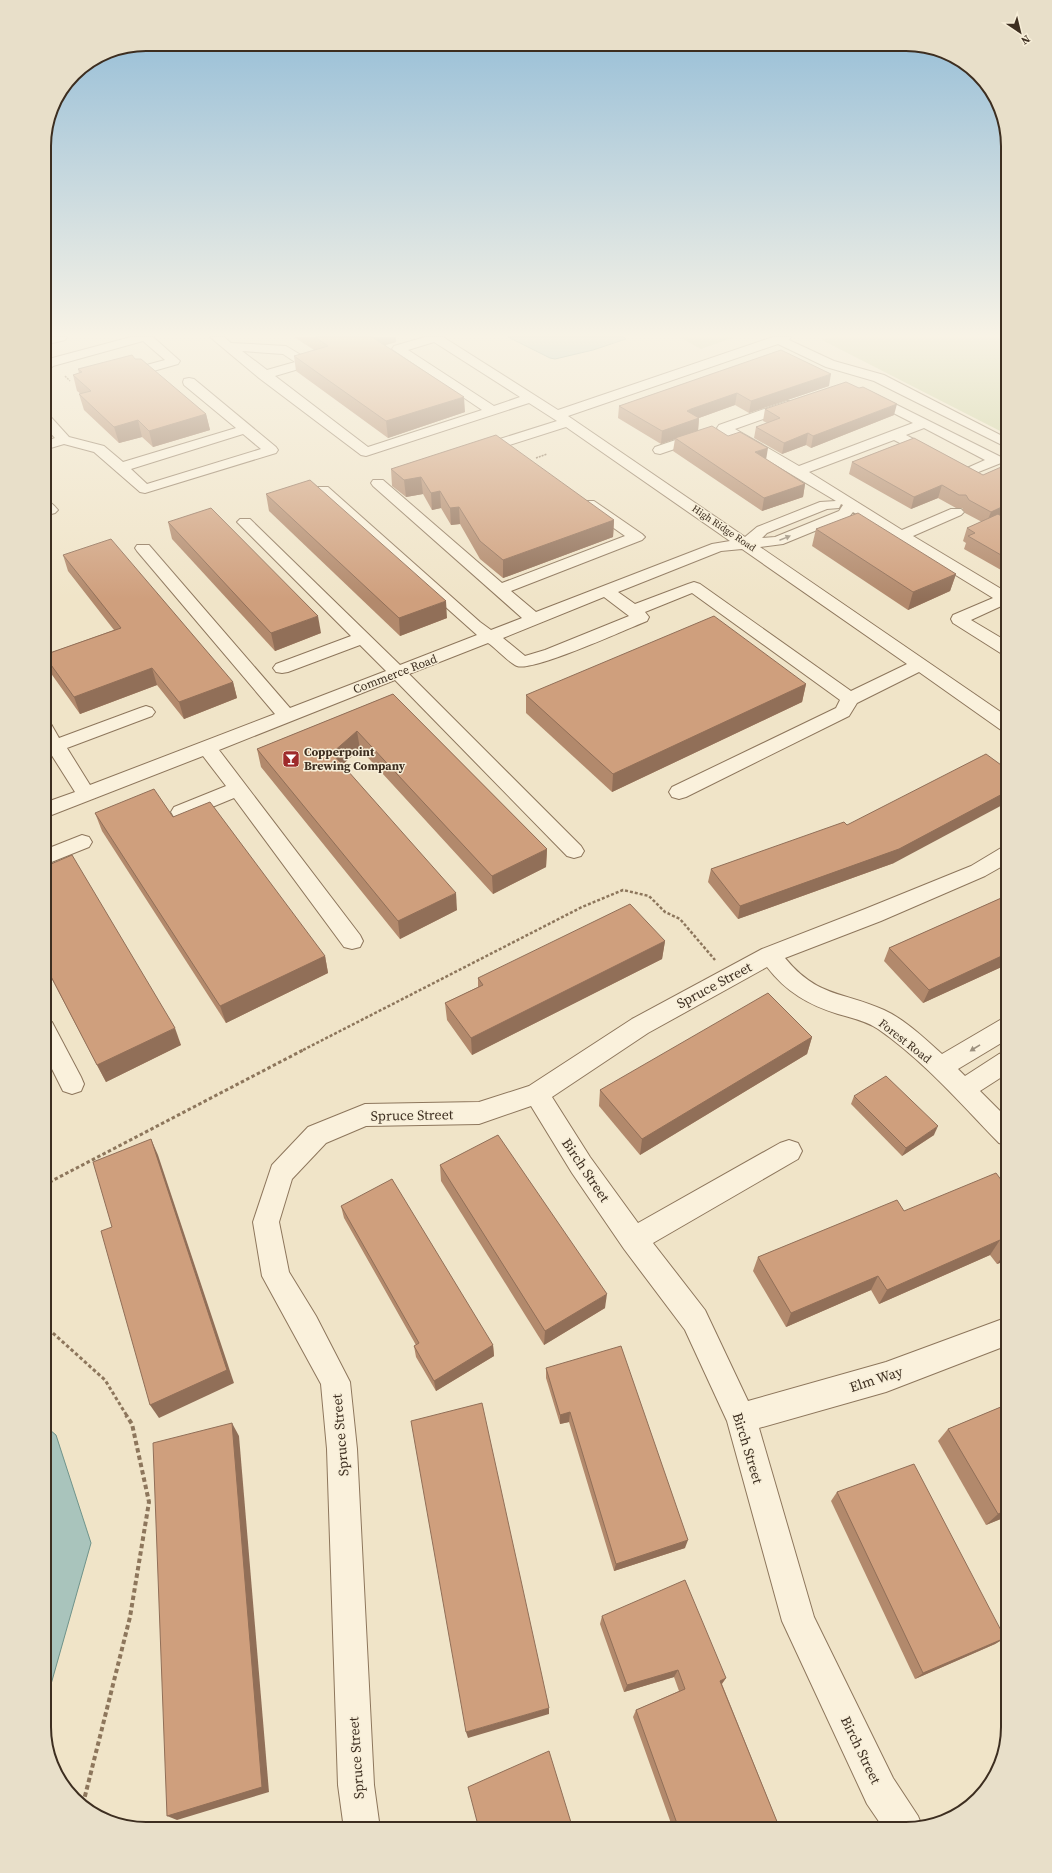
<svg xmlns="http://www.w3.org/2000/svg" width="1052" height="1873" font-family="'Source Serif 4',serif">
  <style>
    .green { fill: #c9cf9b }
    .water { fill: #a9c4bc; stroke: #6f938a }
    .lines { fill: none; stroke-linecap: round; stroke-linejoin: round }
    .minor-casing { stroke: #8d765c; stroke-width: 2 }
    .path-far3 { stroke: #8d765c; stroke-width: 1.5; stroke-dasharray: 2 1; stroke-linecap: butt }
    .path-far2 { stroke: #8d765c; stroke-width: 2.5; stroke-dasharray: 3 2; stroke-linecap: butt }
    .path-far1 { stroke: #8d765c; stroke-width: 3; stroke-dasharray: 3.5 2.5; stroke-linecap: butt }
    .path { stroke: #8d765c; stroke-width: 4; stroke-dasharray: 4.5 3; stroke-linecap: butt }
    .minor { fill: #faf1dc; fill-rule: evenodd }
    .wall { fill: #b2896c }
    .shaded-wall { fill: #916f58 }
    .building { fill: #cf9f7d; stroke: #916f58 }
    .oneway { fill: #9c907e }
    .labels { text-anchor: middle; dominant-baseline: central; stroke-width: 3; stroke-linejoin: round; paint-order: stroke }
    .far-street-label { font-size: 10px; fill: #3d2e20; stroke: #f7eed8 }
    .street-label { font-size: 12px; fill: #3d2e20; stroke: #f7eed8 }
    .poi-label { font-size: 12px; font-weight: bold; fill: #3d2e20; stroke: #f7eed8; text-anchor: start }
    .near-street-label { font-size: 14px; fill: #3d2e20; stroke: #f7eed8 }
    .rim { fill: none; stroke: #3d2e20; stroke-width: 2 }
  </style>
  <rect width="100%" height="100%" fill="#f0e4c8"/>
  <g class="green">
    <path d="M679,337H735L701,349Z"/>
    <path d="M830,337H1008V435L822,340Z"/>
  </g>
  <g class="water">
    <path d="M508,337H624L626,339L593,350L555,359L550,358Z"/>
    <path d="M44,1425L56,1435L91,1543L44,1709Z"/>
  </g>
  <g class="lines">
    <defs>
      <g id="minor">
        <path d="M44,337H67L65,340L44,345Z"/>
        <path d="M131,337H153L180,361L178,364L143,374L139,373L137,370L139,367L165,360L143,341L53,366L48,371L44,372L45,360Z"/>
        <path d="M210,337H224L231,343L286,346L309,360L311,363L309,366L275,376L368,447L482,410L392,349L394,346L425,337H443L558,410L773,337H791L789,340L834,361L884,375L1008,439V448L874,381L826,367L778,344L568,416L745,537L757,527L820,502L836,501L719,431L717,428L719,425L787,401H797L799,404L797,407L735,429L799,466L913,423L864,398L862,395L869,391L1001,457L1003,460L1001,463L966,477L894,440L809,472L902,530L951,509H961L964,512L961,515L913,536L1008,593V603L971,620L1008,642V655L1002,654L953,623L951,619L953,615L993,598L853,512L849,517L783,544L760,547L1008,717V732L1001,730L919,672L857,703L849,716L686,797L679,799L672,797L669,792L672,787L836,708L840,700L692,593L645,612L649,617L647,621C627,629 533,672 517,666C509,663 497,649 488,643L409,674L581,846L584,851L581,856L574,858L567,856L395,680L219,750L360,935L363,941L360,947L352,949L344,947L234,798L188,817L181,819L174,817L171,812L174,807L226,786L203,756L44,818V803L75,792L44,743V722L51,724L59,738L140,708L146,706L152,708L155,712L152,716L67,748L90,785L275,714L137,551L135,548L137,545H149L290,708L386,671L360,645L288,672L282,673L276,672L273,668L276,664L351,636L237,522L240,519H250L400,665L477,635L318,493L316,490L318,487H328L480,622L491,630L522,618L373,486L371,483L373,480H383L502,583L625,536L584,507L582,504L584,501H594L642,534L645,537L642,540L511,591L536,612L712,544L730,541L566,427L481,454H471L469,451L471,448L557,421L529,403L366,456L361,455L259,378ZM434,342L520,397L494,406L408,350ZM242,351L283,354L295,362L267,370ZM924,428L985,460L967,468L906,435ZM841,504L843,505L839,511L775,537L762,538L767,533L827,509L839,508ZM742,549L907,664L851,691L700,584L694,582L688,584L635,604L618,592L721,551ZM604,597L629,616L545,650L525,656L503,638Z"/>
        <path d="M189,378L194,379L276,447L278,450L276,453L145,493L140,492L94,452L64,444L44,450V442L55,438L44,426V414L49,415L69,437L104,446L123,462L236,428L184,385L183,382L184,379ZM243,434L261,449L147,484L131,469Z"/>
        <path d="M702,431L707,432L709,435L707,438L660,454L655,453L653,450L655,447Z"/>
        <path d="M44,500C50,501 54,505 58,510L55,513L44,516Z"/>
        <path d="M82,835L89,837L92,842L89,847L44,865V850Z"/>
        <path d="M1008,846V863L985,876L881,921L785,958C818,998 842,991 884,1010C906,1020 925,1039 942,1054L1000,1020L1008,1018V1039L958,1069L965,1076L999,1054L1008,1051V1073L980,1091L1008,1119V1146L999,1143C960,1103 924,1061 878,1029C866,1021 852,1018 838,1014C809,1005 786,992 767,967L648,1033L552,1097L590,1157L638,1223L780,1143L789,1140L798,1143L802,1151L798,1159L653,1243L705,1310L748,1401L886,1362L1008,1317V1345L886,1392L759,1428L814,1617L893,1778L918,1816L922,1826L906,1829H884L867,1804L782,1621L727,1421L685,1330L624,1249L572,1173L531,1106L479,1124L366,1126L326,1143L292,1179L279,1222L289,1272L316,1316L350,1382L357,1449L374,1785L380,1829H344L338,1785L327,1449L321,1384L262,1276L253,1222L272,1165L308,1127L365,1104L479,1102L529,1086L632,1019L762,949L865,909L971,866L1001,848Z"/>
        <path d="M44,1020L52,1022L81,1077L84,1084L81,1091L72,1094L63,1091L44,1053Z"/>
      </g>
    </defs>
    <use href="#minor" class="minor-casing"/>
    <g class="path-far3">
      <path d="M65,376L70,381"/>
      <path d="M536,458L547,454"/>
    </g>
    <path class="path-far2" d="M303,1050L582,907L623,890L649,896L665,912L680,919L715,960"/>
    <g class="path-far1">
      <path d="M44,1185L305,1049"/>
      <path d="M44,1325L105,1380L127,1416"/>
    </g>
    <path class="path" d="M83,1804L130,1617L149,1502L132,1424L126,1415"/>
    <use href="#minor" class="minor"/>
  </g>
  <g class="wall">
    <path d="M294,337H396V342L385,345L465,412L388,438L296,371L294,356L314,350Z"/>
    <path d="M781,350L829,386L749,413L735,405L699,418L698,431L766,459L805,484L803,497L762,511L673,451L675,439L661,444L618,418L619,406Z"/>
    <path d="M135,359L206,414L210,430L153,447L142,437L119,443L84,410L79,394H81L77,391L73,375L79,373L78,369Z"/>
    <path d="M765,409L894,415L811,448L806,445L782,454L754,438L756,427L767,423L763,421Z"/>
    <path d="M914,438L1003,517L1008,520V574L964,549L966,543L963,541L967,528L982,522L965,513L962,508H956L938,498L911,509L849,474L852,462Z"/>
    <path d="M391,469L614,520L613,537L503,578L480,559L460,524L451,525L441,508L432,510L423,494L406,497L392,486Z"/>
    <path d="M266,494L447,618L400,636L269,511Z"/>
    <path d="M168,522L321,633L275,651L172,539Z"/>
    <path d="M816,529L956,574L950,591L908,610L812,546Z"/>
    <path d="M63,555L233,682L237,698L184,719L157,685L80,714L50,672L44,655L114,630L68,571Z"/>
    <path d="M806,684L802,702L612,792L526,713V695Z"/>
    <path d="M393,694L547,849L546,867L493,894L360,749L342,765L457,910L400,939L261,767L257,749Z"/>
    <path d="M95,813L325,956L328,973L226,1023L102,831Z"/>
    <path d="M847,825L894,863L738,919L708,882L711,869Z"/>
    <path d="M44,867L181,1045L106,1082L44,964Z"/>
    <path d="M1008,895V964L923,1003L884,961L889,948Z"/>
    <path d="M665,941L662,959L472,1055L447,1020L445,1003L478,987V978Z"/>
    <path d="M812,1037L807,1054L640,1155L599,1106L600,1090Z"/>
    <path d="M854,1096L934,1135L902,1156L851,1104Z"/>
    <path d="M440,1165L605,1308L544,1345L441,1181Z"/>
    <path d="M1008,1189V1260L997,1264L990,1255L879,1304L871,1290L786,1327L753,1271L758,1257L904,1211Z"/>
    <path d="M341,1206L493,1345L494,1356L436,1391L416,1357L414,1346L416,1345L344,1218Z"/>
    <path d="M546,1368L685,1548L614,1571L569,1422L560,1424L546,1378Z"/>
    <path d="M1008,1404V1516L986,1525L938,1441L948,1429Z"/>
    <path d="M837,1492L1005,1638L995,1644L915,1679L831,1501Z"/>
    <path d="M602,1616L726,1678L722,1684L780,1829H673L633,1717L636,1710L679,1691L674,1677L624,1692L600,1624Z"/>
  </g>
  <g class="shaded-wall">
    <path d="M368,337H396V342L369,350Z"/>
    <path d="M831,374L829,386L749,413L751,401Z"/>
    <path d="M737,393L735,405L696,419L699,418L698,431L661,444L662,431L687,411L691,409Z"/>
    <path d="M464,397L465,412L388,438L386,421Z"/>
    <path d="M897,404L894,415L811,448L813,436Z"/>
    <path d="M206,414L210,430L153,447L149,431Z"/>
    <path d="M138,420L142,437L119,443L114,427Z"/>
    <path d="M808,433L806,445L782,454L784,443Z"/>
    <path d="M768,448L766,460L755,452Z"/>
    <path d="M421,477L423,494L406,497L404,480Z"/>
    <path d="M805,484L803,497L762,511L764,498Z"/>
    <path d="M942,485L938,498L911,509L914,497Z"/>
    <path d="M440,491L441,508L432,510L431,493Z"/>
    <path d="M1008,504V515L986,524L991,512Z"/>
    <path d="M459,507L460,524L451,525L450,508Z"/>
    <path d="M614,520L613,537L503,578V560Z"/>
    <path d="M956,574L950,591L908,610L913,592Z"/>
    <path d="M446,601L447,618L400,636L399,618Z"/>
    <path d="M318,616L321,633L275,651L271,633Z"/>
    <path d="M152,668L157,685L80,714L74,697Z"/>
    <path d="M233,682L237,698L184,719L179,702Z"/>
    <path d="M806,684L802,702L612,792L613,774Z"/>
    <path d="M357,731L360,749L335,771L332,753Z"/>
    <path d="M1008,791V802L894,863L738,919L740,906Z"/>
    <path d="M547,849L546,867L493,894L492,876Z"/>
    <path d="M456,893L457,910L400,939L398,921Z"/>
    <path d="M665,941L662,959L472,1055L471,1038Z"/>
    <path d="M1008,953V964L923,1003L929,990Z"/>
    <path d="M325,956L328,973L226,1023L220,1006Z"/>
    <path d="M175,1028L181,1045L106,1082L97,1065Z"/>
    <path d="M812,1037L807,1054L640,1155L642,1139Z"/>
    <path d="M938,1126L934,1135L902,1156L906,1148Z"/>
    <path d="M151,1139L158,1155L234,1383L159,1418L150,1405Z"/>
    <path d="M1000,1240L990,1255L879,1304L887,1290Z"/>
    <path d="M1008,1249V1260L997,1264L1007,1250Z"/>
    <path d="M878,1276L871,1290L786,1327L791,1313Z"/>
    <path d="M607,1294L605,1308L544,1345L545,1331Z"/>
    <path d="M493,1345L494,1356L436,1391L434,1381Z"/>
    <path d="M570,1412L569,1422L560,1424V1415Z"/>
    <path d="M232,1423L239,1436L269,1792L177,1820L167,1816Z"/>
    <path d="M1008,1510V1516L986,1525L998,1514Z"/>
    <path d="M688,1540L685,1548L614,1571L616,1564Z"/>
    <path d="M1005,1638L995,1644L915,1679L923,1673Z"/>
    <path d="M678,1670L674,1677L624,1692L627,1685Z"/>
    <path d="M726,1678L720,1686V1681Z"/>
    <path d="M549,1708V1714L468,1738L466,1732Z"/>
  </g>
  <g class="building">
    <path d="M315,337H372L464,397L386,421L294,356L328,346Z"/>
    <path d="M781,350L831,374L751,401L737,393L691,409L687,411L699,418L662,431L619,406Z"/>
    <path d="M132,355L135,359H141L206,414L149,431L138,420L114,427L79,394L91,391L73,375L82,372L78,369Z"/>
    <path d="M846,382L859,388L863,387L897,404L813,436L808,433L784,443L756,427L780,418L765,409Z"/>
    <path d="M712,426L728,436L740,432L768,448L755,452L805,484L764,498L675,438Z"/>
    <path d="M496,435L614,520L503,560L480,541L459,507L450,508L440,491L431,493L421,477L404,480L391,469Z"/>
    <path d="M914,438L983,475L1008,464V504L991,512L969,500L966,495H959L942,485L914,497L852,462Z"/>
    <path d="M310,480L446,601L399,618L266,494Z"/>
    <path d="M211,508L318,616L271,633L168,522Z"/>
    <path d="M858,513L956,574L913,592L816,529Z"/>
    <path d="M998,514L1008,520V559L968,536L975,533L967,528Z"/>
    <path d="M111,539L233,682L179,702L152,668L74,697L44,655L121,628L63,555Z"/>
    <path d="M714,616L806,684L613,774L526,695Z"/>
    <path d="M393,694L547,849L492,876L357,731L332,753L456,893L398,921L257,749Z"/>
    <path d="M986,754L1008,770V791L899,849L740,906L711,869L844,822L847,825Z"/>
    <path d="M154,789L173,817L210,802L325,956L220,1006L95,813Z"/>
    <path d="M72,855L175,1028L97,1065L44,963V867Z"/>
    <path d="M1008,895V953L929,990L889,948Z"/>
    <path d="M630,904L665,941L471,1038L445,1003L483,985L478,978Z"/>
    <path d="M768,993L812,1037L642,1139L600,1090Z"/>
    <path d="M886,1076L938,1126L906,1148L854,1096Z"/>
    <path d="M498,1135L607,1294L545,1331L440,1165Z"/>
    <path d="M151,1139L227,1370L150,1405L101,1231L112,1227L93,1162Z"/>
    <path d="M996,1173L1008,1189V1249L1007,1250L1000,1240L887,1290L878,1276L791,1313L758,1257L897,1200L904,1211Z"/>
    <path d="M392,1179L493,1345L434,1381L414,1346L419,1343L341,1206Z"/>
    <path d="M621,1346L688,1540L616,1564L570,1412L560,1415L546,1368Z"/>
    <path d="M482,1403L549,1708L466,1732L411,1421Z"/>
    <path d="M1008,1404V1510L998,1514L948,1429Z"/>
    <path d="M232,1423L262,1787L167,1816L153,1443Z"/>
    <path d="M914,1464L1005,1638L923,1673L837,1492Z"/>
    <path d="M685,1580L726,1678L720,1681L780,1829H679L636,1710L685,1689L678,1670L627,1685L602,1616Z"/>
    <path d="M549,1751L573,1829H479L468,1787Z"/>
  </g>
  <defs><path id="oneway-solid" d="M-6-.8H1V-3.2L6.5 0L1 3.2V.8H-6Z"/></defs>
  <g class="oneway">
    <use href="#oneway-solid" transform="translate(785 538) rotate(-22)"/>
    <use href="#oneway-solid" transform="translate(975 1048) rotate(148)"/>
  </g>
  <linearGradient id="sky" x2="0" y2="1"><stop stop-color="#8fbad6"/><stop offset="0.56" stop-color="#f8f3e6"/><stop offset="1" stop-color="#f8f3e6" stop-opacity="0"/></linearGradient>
  <rect width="1052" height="599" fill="url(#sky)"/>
  <defs>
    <symbol id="bar-square" viewBox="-11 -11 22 22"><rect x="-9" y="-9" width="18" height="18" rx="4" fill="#9e2a2b" stroke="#f7eed8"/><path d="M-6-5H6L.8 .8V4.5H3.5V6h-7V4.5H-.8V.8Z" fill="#fff"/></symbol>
  </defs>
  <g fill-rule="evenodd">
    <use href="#bar-square" x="281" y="749" width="20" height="20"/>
  </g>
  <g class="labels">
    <g class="far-street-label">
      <text transform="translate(724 528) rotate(34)">High Ridge Road</text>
    </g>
    <g class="street-label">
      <text transform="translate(395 674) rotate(-21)">Commerce Road</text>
      <text transform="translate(905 1041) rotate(38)">Forest Road</text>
    </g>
    <g class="poi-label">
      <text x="304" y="752">Copperpoint<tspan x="304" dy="14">Brewing Company</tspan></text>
    </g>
    <g class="near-street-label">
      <text transform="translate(714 985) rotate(-28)">Spruce Street</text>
      <text transform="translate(412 1115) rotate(-1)">Spruce Street</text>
      <text transform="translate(586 1170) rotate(56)">Birch Street</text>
      <text transform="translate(876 1379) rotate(-18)">Elm Way</text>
      <text transform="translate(340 1435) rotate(-95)">Spruce Street</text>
      <text transform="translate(748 1448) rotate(73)">Birch Street</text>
      <text transform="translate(861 1750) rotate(64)">Birch Street</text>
      <text transform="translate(356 1758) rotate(-94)">Spruce Street</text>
    </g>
  </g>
  <path d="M0 0H1052V1873H0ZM146 51H906A95 95 0 0 1 1001 146V1727A95 95 0 0 1 906 1822H146A95 95 0 0 1 51 1727V146A95 95 0 0 1 146 51Z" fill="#e8dfc9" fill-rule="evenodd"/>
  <path class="rim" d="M146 51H906A95 95 0 0 1 1001 146V1727A95 95 0 0 1 906 1822H146A95 95 0 0 1 51 1727V146A95 95 0 0 1 146 51Z"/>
  <g transform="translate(1020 32) rotate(145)" stroke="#f7eed8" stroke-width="3" paint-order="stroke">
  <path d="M0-3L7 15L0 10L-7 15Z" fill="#3d2e20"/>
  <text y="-6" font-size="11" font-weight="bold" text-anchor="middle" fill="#3d2e20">N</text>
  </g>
</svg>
